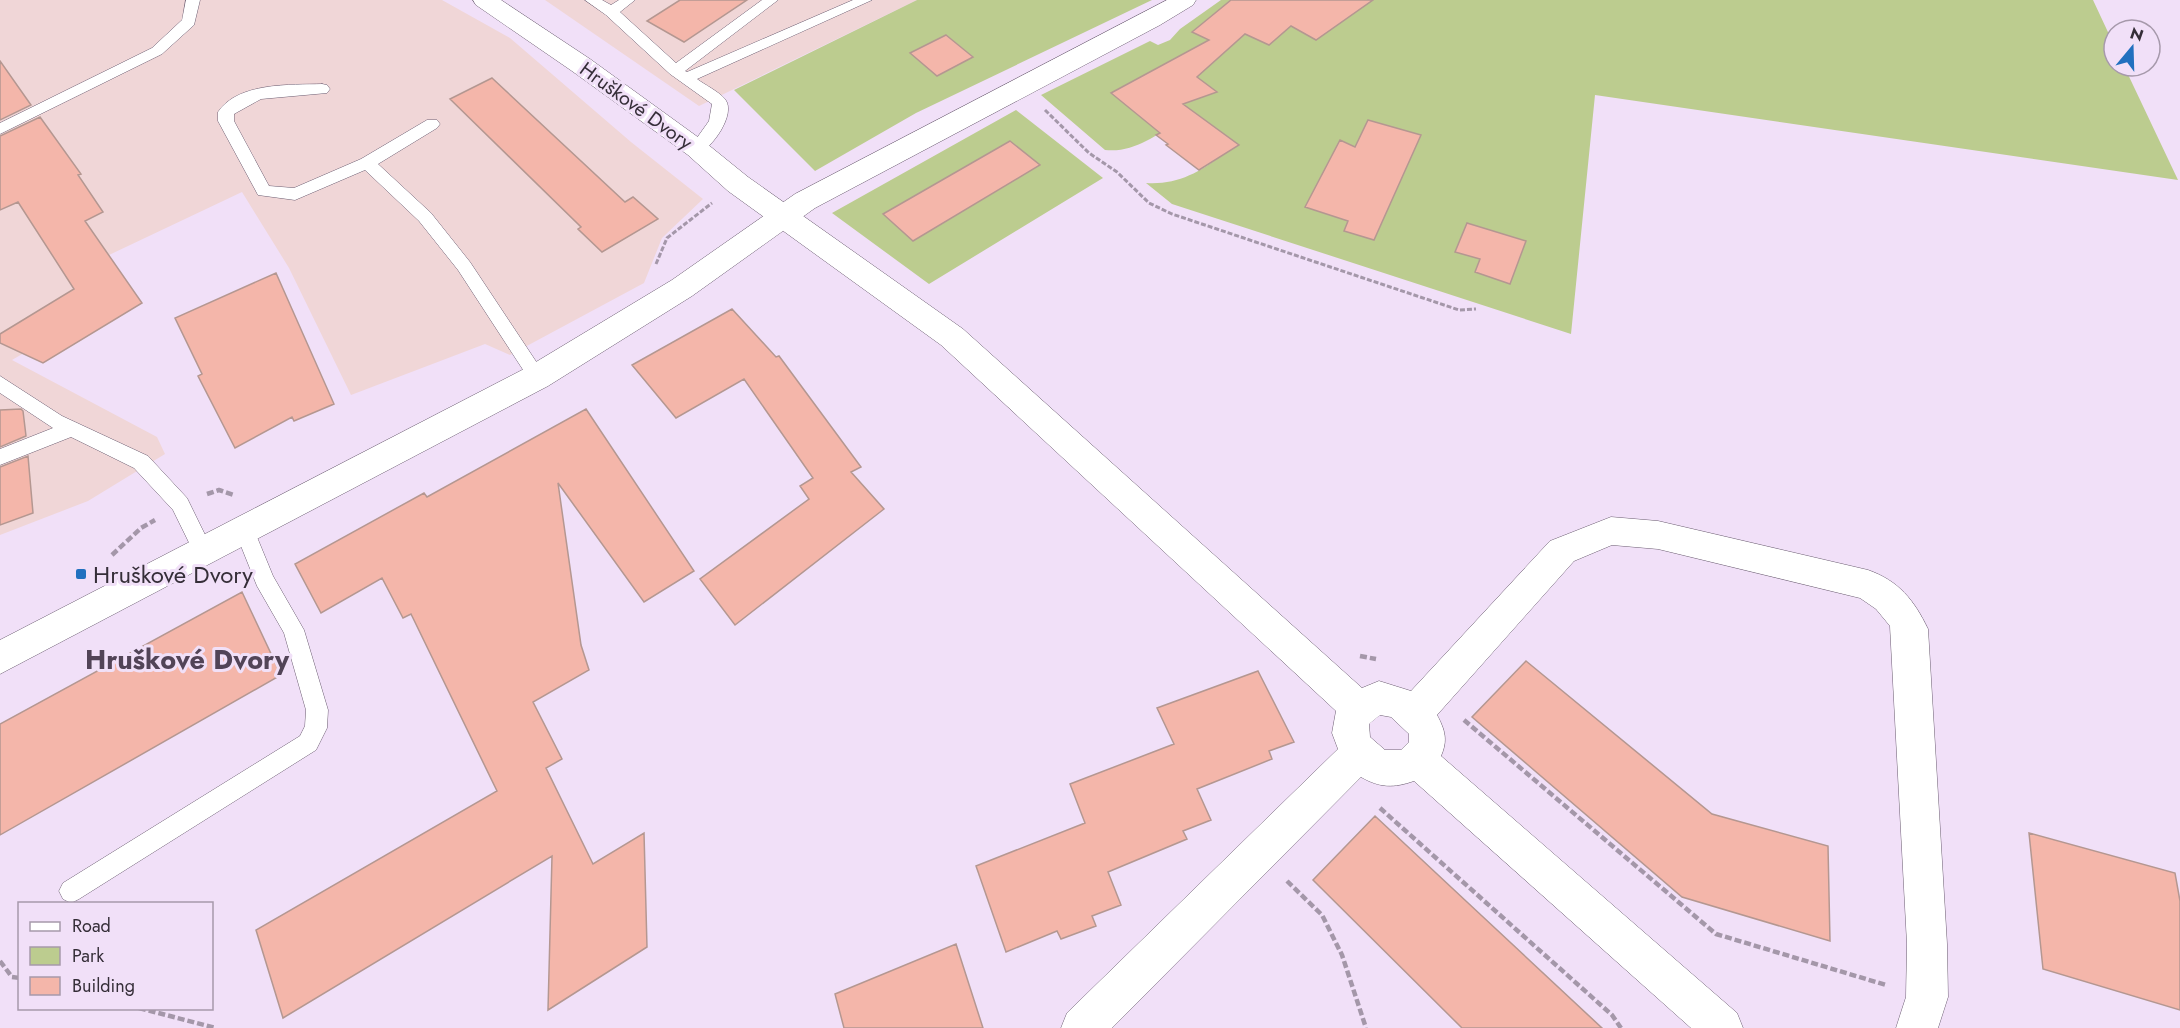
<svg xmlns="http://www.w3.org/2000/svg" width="2180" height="1028" font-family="Jost,sans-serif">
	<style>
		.industrial { fill: #f0d6d7 }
		.green { fill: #bccc8f }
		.building { fill: #f4b6aa; stroke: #b49791; stroke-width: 1.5 }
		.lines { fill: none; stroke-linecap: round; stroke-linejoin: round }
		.service-casing { stroke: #6c5e72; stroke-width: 1 }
		.minor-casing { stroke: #6c5e72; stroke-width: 1 }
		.tertiary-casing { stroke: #6c5e72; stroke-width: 1 }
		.path-far1 { stroke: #a497a9; stroke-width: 3; stroke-dasharray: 5 2; stroke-linecap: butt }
		.path { stroke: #a497a9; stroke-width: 4.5; stroke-dasharray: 7 3; stroke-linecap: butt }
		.service { fill: #fff; fill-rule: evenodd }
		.minor { fill: #fff; fill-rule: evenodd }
		.tertiary { fill: #fff; fill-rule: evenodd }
		.poi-dot { fill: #2170bf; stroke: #f1e0f8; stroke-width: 2 }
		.labels { text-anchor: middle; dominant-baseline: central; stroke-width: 6; stroke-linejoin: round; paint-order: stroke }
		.far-street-label { font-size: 20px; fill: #352e38; stroke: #f1e0f8 }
		.poi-label { font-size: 24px; fill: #352e38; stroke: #f1e0f8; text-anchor: start }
		.quarter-label { font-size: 27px; font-weight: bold; fill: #524457; stroke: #f1e0f8 }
	</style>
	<rect width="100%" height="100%" fill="#f1e0f8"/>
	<path class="industrial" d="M0,0H442L510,38L631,142L703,199L662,238L644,283L510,355L485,344L351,395L289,268L242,192L109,255L141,304L44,363L24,353L12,360L157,437L165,454L88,501L0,535Z
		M545,0H917L699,106Z"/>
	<path class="green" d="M917,0H1152L916,113L815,171L734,90Z
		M1221,0H2093L2114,45V66H2124L2178,180L1595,95L1571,334L1172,204L1146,183C1176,185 1199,173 1222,155L1178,122C1154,136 1134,153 1105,150L1041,95L1150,41L1158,45L1170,40L1180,29Z
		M1016,110L1103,178L929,284L832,213Z"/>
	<path class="building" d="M680,0H747L684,42L647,21Z
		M1231,0H1373L1316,40L1291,26L1269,45L1245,34L1197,77L1217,92L1183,104L1239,145L1199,170L1166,145L1168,144L1156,135L1160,133L1111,93L1209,40L1192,32Z
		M946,35L973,57L937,76L910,53Z
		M0,61L31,105L0,120Z
		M492,78L625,202L633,197L658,219L602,252L578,229L581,227L450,99Z
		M40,117L81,174L78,175L103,212L85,221L142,303L43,363L0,343V334L74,289L18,202L0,210V136Z
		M1368,120L1421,135L1374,240L1344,231L1348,221L1305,207L1340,140L1355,147Z
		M1010,141L1040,165L913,241L883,214Z
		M1467,223L1526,241L1510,284L1475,272L1480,259L1455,252Z
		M276,273L334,404L294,421L292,417L235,448L198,376L202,374L175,318Z
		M732,309L776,357L779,356L861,467L851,472L884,509L735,625L700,579L809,499L800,486L813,478L744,379L676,418L632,365Z
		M21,409L23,411L26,436L0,447V410Z
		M586,409L694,571L644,602L558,483L581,645L589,670L533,702L562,759L546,768L593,864L644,833L647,947L548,1010L552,856L283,1018L256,930L497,791L411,614L403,618L382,578L321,613L295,564L424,493L427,497Z
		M28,456L33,513L0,525V467Z
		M242,592L281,675L0,835V724Z
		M1526,661L1712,814L1828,846L1830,941L1682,897L1472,717Z
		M1258,671L1294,742L1269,751L1272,759L1197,789L1211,820L1183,831L1187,839L1108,872L1121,905L1092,916L1096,926L1061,939L1057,931L1006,952L976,866L1085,823L1070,784L1174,744L1157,708Z
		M1375,816L1467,902L1602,1028H1462L1313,880Z
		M2029,833L2175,873L2180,901V1010L2043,969Z
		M956,944L983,1028H844L835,994Z"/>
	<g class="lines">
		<defs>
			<path id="service" d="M186,0H200L194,25L162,54L0,134V123L152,48L182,20Z
				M585,0H602L611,5L619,0H635L620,12L676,63L762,0H778L685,71L687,72L853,0H872L697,79C705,85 718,91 725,99C737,114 711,150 697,154L689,149L709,121L712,104L670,74L606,15Z
				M322,84L327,85L330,89L327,93L261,99L234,114V121L269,186L294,188L361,159L427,120H437L440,124L437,128L378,164L431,213L470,262L543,372L546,377L543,382H531L458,270L419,221L365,170L295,200L258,195L218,121V112C238,82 291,85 322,84Z
				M0,376L62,416L148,456L187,498L214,553L211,559L204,562L197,559L173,510L134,468L71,437L0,465V449L53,428L0,393Z
				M245,523L252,525L273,576L304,630L328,710L327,728L316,750L79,899L71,903L63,899L59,891L63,883L300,736L305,726L306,710L284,633L257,586L235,531L238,525Z"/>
			<path id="minor" d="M473,0H501L590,59L706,143L748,177L963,329L1362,688L1379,681L1411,691L1550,541L1611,517L1658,521L1868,570C1899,581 1914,600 1928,629L1947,944L1948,997L1938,1028H1896L1906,997L1907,944L1890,626L1876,609L1860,598L1658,549L1612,545L1574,561L1437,715C1445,730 1448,740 1441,756L1737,1013L1743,1028H1691L1414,781C1394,788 1380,788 1361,777L1112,1028H1061L1067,1013L1338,749L1332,733L1336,711L941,345L728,191L688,155L572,71L476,5ZM1380,715L1391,717L1409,734V742L1401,750H1385L1370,737L1369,724Z"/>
			<path id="tertiary" d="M1167,0H1196L1193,5L1160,25L815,208L692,296L548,386L0,674V640L526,368L672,280L795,194Z"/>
		</defs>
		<use href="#service" class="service-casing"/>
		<use href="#minor" class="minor-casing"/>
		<use href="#tertiary" class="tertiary-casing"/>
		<path class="path-far1" d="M1045,110L1089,153L1117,172L1149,203L1172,214L1459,310L1476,309
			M656,264L667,238L712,203"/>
		<path class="path" d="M207,494L219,490L234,495
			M112,555L141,528L155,520
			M1360,656L1376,659
			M1464,720L1716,934L1886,985
			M1380,808L1612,1015L1621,1028
			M1287,881L1322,915L1342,955L1366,1028
			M0,961L12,977L20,978
			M139,1008L216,1028"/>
		<use href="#service" class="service"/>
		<use href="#minor" class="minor"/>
		<use href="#tertiary" class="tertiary"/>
	</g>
	<rect class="poi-dot" x="75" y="568" width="12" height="12" rx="3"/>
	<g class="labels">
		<g class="far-street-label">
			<text transform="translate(636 106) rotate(36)">Hruškové Dvory</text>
		</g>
		<g class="poi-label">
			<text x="93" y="574">Hruškové Dvory</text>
		</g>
		<g class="quarter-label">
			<text x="187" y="659">Hruškové Dvory</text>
		</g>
	</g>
	<rect x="18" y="902" width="195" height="108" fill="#f1e0f8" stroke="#a699ab" stroke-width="1.5"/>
	<rect x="30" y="922" width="30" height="9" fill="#ffffff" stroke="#a699ab" stroke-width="1.5"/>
	<text x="72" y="932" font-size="18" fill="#352e38">Road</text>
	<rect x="30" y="947" width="30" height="18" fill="#bccc8f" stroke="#a699ab" stroke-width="1.5"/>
	<text x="72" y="962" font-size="18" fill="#352e38">Park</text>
	<rect x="30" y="977" width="30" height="18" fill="#f4b6aa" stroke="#a699ab" stroke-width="1.5"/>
	<text x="72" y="992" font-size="18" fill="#352e38">Building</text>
	<g transform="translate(2132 48) rotate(19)"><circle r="28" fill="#f1e0f8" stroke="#a699ab" stroke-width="1.5"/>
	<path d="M0-4.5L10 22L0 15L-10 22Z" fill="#2170bf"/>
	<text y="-9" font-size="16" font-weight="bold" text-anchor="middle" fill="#352e38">N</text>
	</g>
</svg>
